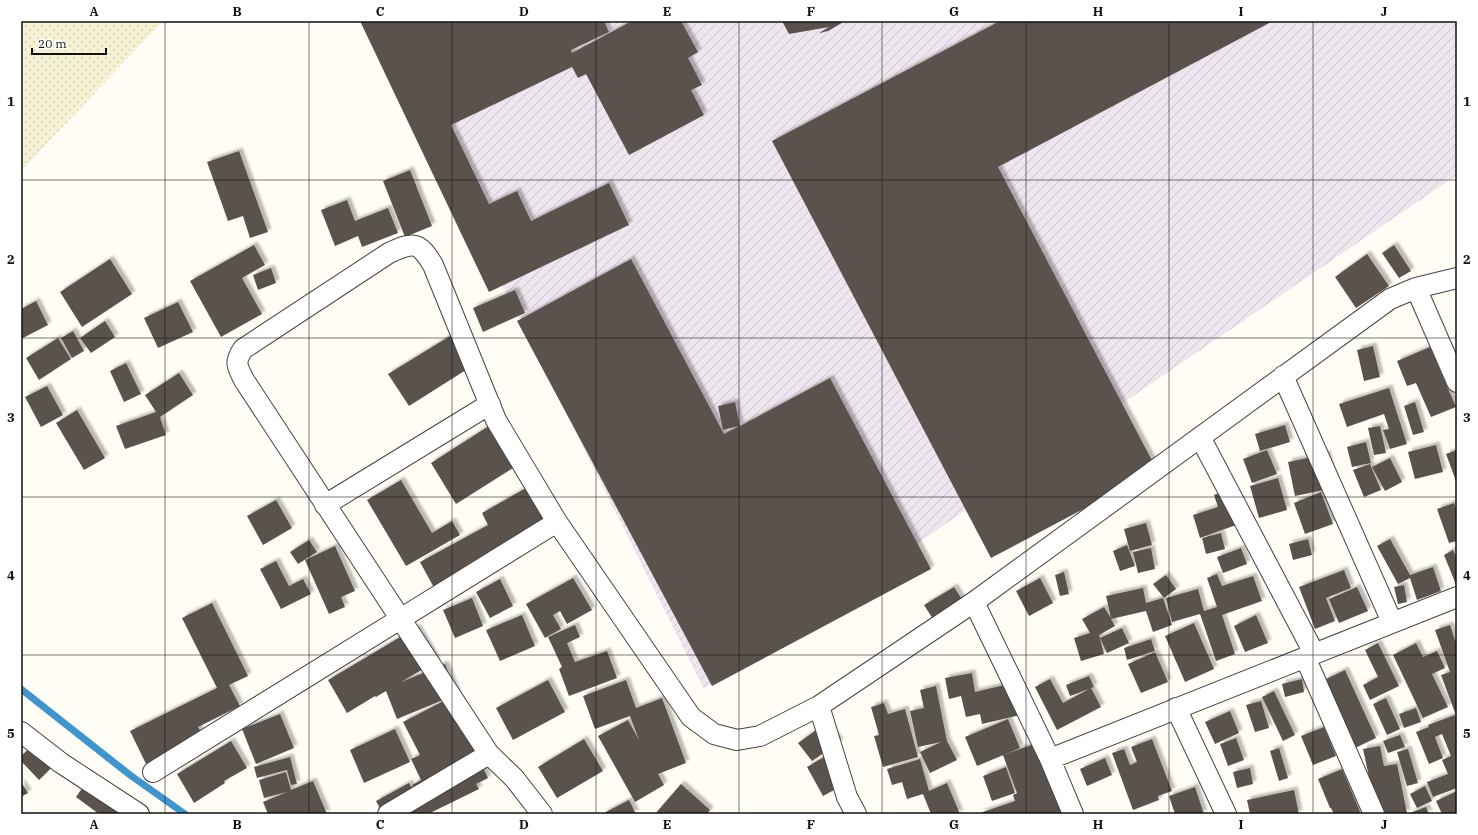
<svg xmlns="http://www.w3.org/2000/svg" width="1478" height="835" font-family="'IBM Plex Serif',serif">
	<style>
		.industrial { fill: url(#industrial-furrows) }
		.farmland { fill: url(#farmland-dots) }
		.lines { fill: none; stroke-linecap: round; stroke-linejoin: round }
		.stream { stroke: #3f96cf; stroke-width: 7 }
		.building { fill: #5a524d; filter: url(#shadow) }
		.street-casing { stroke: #444; stroke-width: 22 }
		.street { stroke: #fff; stroke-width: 20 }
		.grid { fill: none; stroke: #111; stroke-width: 1; stroke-opacity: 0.55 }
		.neatline { fill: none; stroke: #111; stroke-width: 1.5 }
		.grid-label { font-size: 13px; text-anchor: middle; font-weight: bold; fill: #111 }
	</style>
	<defs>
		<pattern id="industrial-furrows" width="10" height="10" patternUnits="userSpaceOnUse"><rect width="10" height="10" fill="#eee6ef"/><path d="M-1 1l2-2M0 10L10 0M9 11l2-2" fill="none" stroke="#cbc4cc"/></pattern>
		<pattern id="farmland-dots" width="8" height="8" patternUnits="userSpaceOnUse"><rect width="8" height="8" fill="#f6f3d4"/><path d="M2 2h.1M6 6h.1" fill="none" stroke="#d2cfb5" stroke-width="1.8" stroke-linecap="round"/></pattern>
		<filter id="shadow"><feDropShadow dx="3.5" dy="-3.5" stdDeviation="1" flood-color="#0004"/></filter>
	</defs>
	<rect width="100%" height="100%" fill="#fffdf5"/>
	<path class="industrial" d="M370,21H1457V175L704,689Z"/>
	<path class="farmland" d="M21,21H163L21,171Z"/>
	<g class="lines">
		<path class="stream" d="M21,689L130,775L185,814"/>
	</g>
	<path class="building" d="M360,21H604L609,32L571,50L572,53L632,21H681L698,52L688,58L702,85L691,90L704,115L629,155L586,74L578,78L572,67L451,125L489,204L517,191L531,221L609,183L629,225L489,292Z
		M782,21H845L828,31L819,33L829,27L789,34Z
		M1000,21H1273L998,167L1157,470L991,558L772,141Z
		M239,151L268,232L250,238L243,216L228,221L207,162Z
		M410,170L432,226L405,237L383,181Z
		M347,200L355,221L388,208L398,233L362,247L358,236L335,246L321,210Z
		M254,245L265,265L242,278L262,314L221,337L190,281Z
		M1394,245L1411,271L1399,278L1382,253Z
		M1367,254L1389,286L1356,308L1335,277Z
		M110,259L132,294L82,327L60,292Z
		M631,259L724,434L739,426L723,430L718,406L735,402L740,426L830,378L931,569L712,686L517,321Z
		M271,268L276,283L258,290L253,275Z
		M515,290L525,313L483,332L473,308Z
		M36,301L48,325L21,339V309Z
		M178,302L193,332L158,348L144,318Z
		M105,321L115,337L91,353L80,338Z
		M73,331L84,351L72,358L61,338Z
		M450,336L469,368L409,406L388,374Z
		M58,338L71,359L39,380L26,358Z
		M1373,346L1380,377L1364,381L1357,350Z
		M1430,347L1456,407L1431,417L1416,383L1407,386L1397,361Z
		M126,363L141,394L124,402L110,371Z
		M179,373L193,395L160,417L166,435L125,449L116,426L156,412L145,395Z
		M47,386L63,415L41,427L25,397Z
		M1389,388L1407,444L1390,449L1383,430L1389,429L1384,414L1347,427L1339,404Z
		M1415,402L1424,432L1413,435L1404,406Z
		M77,410L105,458L84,470L56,423Z
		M495,422L521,463L456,504L431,463Z
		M1285,425L1290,442L1260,451L1255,434Z
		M1380,426L1386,453L1374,455L1368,428Z
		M1366,442L1371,463L1352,467L1347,447Z
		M1436,445L1443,472L1415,479L1408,452Z
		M1267,450L1277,474L1252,483L1243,459Z
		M1457,450V480L1456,481L1446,454Z
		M1327,454L1334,488L1295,496L1288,462Z
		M1390,458L1402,482L1385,491L1372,467Z
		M1370,464L1381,490L1364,497L1353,470Z
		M1278,478L1287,510L1259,518L1250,486Z
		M401,480L432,533L452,521L460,535L406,566L367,500Z
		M526,488L545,522L477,560L483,570L438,595L420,562L488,525L482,513Z
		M1225,491L1236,525L1200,538L1193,515L1218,507L1214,495Z
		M1321,492L1333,524L1305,534L1294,503Z
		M276,500L292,528L263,545L247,516Z
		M1454,503L1457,512V541L1449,543L1437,509Z
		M1146,523L1152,545L1130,551L1124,529Z
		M1221,533L1225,549L1206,554L1202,538Z
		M1308,539L1312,555L1293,560L1289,544Z
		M1390,539L1410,575L1433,567L1441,591L1417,600L1410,578L1398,584L1377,546Z
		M309,540L317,552L298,564L290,552Z
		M1127,545L1135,566L1120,571L1113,551Z
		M335,546L355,591L341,597L345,607L329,614L305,560Z
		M1151,548L1155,569L1138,573L1133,552Z
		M1241,548L1247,564L1223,573L1217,557Z
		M1453,550L1457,559V587L1444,555Z
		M276,561L289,586L303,579L311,594L281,609L260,569Z
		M1344,570L1351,588L1326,598L1335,621L1315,629L1299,587Z
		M1064,572L1069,594L1060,596L1055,575Z
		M1217,574L1222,586L1253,576L1262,601L1222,615L1235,654L1216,661L1200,614L1172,622L1166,598L1198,589L1204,611L1217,607L1207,578Z
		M1166,575L1176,589L1164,598L1153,584Z
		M573,578L592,610L567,624L560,611L553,615L561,629L545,638L526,604Z
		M1040,578L1053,603L1029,616L1016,591Z
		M500,579L513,606L490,618L476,592Z
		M1404,585L1407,602L1398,604L1394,587Z
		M954,587L963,601L933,619L924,605Z
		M1357,587L1368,611L1339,623L1329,599Z
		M1143,588L1146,603L1163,598L1172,625L1153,632L1146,611L1111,619L1115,626L1099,635L1104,654L1081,661L1074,638L1090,633L1082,619L1104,607L1111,618L1106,596Z
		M472,598L483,626L455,638L443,610Z
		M212,603L248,676L229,685L240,706L198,727L204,738L147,766L130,731L217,688L182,618Z
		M522,615L535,646L500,661L486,630Z
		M1256,615L1268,643L1245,652L1234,626Z
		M1194,623L1214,669L1185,682L1165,636Z
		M575,625L580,637L567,643L575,662L607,651L617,678L569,696L559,669L562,667L548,637Z
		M1450,625L1457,646V718L1441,675L1450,672L1435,630Z
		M417,627L437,661L401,682L445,664L457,694L473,748L488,778L476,784L479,789L428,814H383L376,801L409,783L419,800L428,795L432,800L428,793L420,798L412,785L421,780L411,759L420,755L403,722L455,695L397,719L386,691L376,697L375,696L347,713L328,680Z
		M1122,628L1129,643L1107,653L1100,638Z
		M1151,639L1155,651L1127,660L1124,648Z
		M1378,643L1399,686L1370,700L1363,685L1378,677L1365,650Z
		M1416,643L1423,657L1437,651L1445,668L1432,674L1448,707L1423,718L1393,655Z
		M1155,652L1168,682L1141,693L1128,664Z
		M1345,670L1376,738L1355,748L1324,680Z
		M972,673L975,692L1013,683L1020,715L982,724L980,714L966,717L961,696L949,699L945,678Z
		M1089,676L1094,687L1091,688L1101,707L1057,730L1035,687L1050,679L1063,703L1089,689L1070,696L1066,685Z
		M1302,679L1304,692L1285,697L1282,684Z
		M548,680L565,712L513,740L496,708Z
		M626,680L636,708L662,698L686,763L658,774L664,785L635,802L598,736L628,720L639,740L630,716L595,729L583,696Z
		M936,686L947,741L957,760L930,773L920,752L941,742L918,747L910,711L924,708L920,690Z
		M1274,691L1295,735L1283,741L1262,697Z
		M1386,698L1400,729L1387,735L1373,704Z
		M1261,701L1269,728L1255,732L1246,705Z
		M884,703L888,714L905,709L918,757L883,767L874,736L879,735L871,707Z
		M1416,708L1421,722L1404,728L1399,714Z
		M1230,711L1239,733L1215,744L1205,722Z
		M280,714L294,748L256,764L242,729Z
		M1455,715L1457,721V788L1433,797L1427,782L1448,774L1442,760L1451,756L1442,734L1435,737L1443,758L1429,764L1416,732L1429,727L1428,725Z
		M1008,719L1020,748L977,766L965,737Z
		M826,723L840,742L812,761L798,743Z
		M1324,727L1336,756L1313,765L1301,736Z
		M395,729L410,762L364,783L350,750Z
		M1400,735L1405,747L1388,753L1383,741Z
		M1236,738L1244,760L1228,766L1220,744Z
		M584,739L603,771L557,798L538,767Z
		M1152,739L1172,791L1158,796L1159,800L1133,810L1112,753L1124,749L1130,765L1137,762L1131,747Z
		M231,741L247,768L224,781L225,783L194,803L177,774Z
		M1037,743L1062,812L1058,814H980V813L1015,801L1013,795L1017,793L1003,755Z
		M1380,746L1384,766L1397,764L1407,813L1377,814L1363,749Z
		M31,747L51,768L39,780L21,761V756Z
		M1279,748L1288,778L1279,781L1270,751Z
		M1408,749L1418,783L1407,786L1397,752Z
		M829,754L845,784L823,796L807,767Z
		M290,757L297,784L291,785L287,770L257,778L254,767Z
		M1105,758L1112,775L1087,786L1080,769Z
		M920,759L929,791L947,783L960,814H931L923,794L907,799L902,782L892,785L887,769Z
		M1006,767L1015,793L992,801L983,776Z
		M1250,768L1253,784L1237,788L1233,772Z
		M1342,769L1361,814H1334L1331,808H1330L1318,779Z
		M286,772L291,790L313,781L327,814H268L263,802L287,792L264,798L259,780Z
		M21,782L28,793L21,797Z
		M681,784L710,810L707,814H655Z
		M1425,786L1432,801L1417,808L1410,794Z
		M83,787L119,814H99L76,797Z
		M1195,787L1204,814H1175L1169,796Z
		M1294,790L1299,814H1250L1247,800Z
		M1457,791V814H1442L1436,801Z
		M629,800L636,814H602Z
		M1426,807L1429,814H1407Z"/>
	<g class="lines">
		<defs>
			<path id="street" d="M1416,288L1457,278
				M1283,376L1392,622
				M1200,437L1314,653
				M325,505L490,404
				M974,602L1050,759L1073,814
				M1305,657L1374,814
				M819,706L847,797L856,814
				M1176,708L1226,814
				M21,732L61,763L139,814
				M1050,759L1457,597
				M153,772L557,522
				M388,814L489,754
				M542,814L514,778L489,754L244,380C237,366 234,363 243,349L389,253C414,241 419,242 433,265L496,420L557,522L691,717L714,734L737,740L760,736L819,706L974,602L1390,299L1416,288L1457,382"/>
		</defs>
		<use href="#street" class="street-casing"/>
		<use href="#street" class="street"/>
	</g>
	<path class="grid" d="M165,21V814M309,21V814M452,21V814M596,21V814M739,21V814M882,21V814M1026,21V814M1169,21V814M1313,21V814M21,180H1457M21,338H1457M21,497H1457M21,655H1457"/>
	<rect width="1478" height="835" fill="none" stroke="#ffffff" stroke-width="44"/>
	<path d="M32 48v6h74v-6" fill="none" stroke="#111111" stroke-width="2"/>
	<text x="38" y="48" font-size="12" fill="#111111" stroke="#ffffff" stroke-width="3" paint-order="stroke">20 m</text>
	<rect x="22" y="22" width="1434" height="791" class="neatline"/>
	<g class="grid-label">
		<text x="94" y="16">A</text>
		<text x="237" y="16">B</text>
		<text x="380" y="16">C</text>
		<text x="524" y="16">D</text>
		<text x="667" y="16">E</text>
		<text x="811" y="16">F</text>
		<text x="954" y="16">G</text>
		<text x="1098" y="16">H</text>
		<text x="1241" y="16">I</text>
		<text x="1384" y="16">J</text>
		<text x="11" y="106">1</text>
		<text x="1467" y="106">1</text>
		<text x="11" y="264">2</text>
		<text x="1467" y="264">2</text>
		<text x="11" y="422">3</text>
		<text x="1467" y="422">3</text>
		<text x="11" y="580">4</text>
		<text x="1467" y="580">4</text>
		<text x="11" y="738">5</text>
		<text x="1467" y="738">5</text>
		<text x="94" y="829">A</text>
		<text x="237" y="829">B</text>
		<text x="380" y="829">C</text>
		<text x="524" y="829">D</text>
		<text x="667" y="829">E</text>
		<text x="811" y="829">F</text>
		<text x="954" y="829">G</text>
		<text x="1098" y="829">H</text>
		<text x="1241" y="829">I</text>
		<text x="1384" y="829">J</text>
	</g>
</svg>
